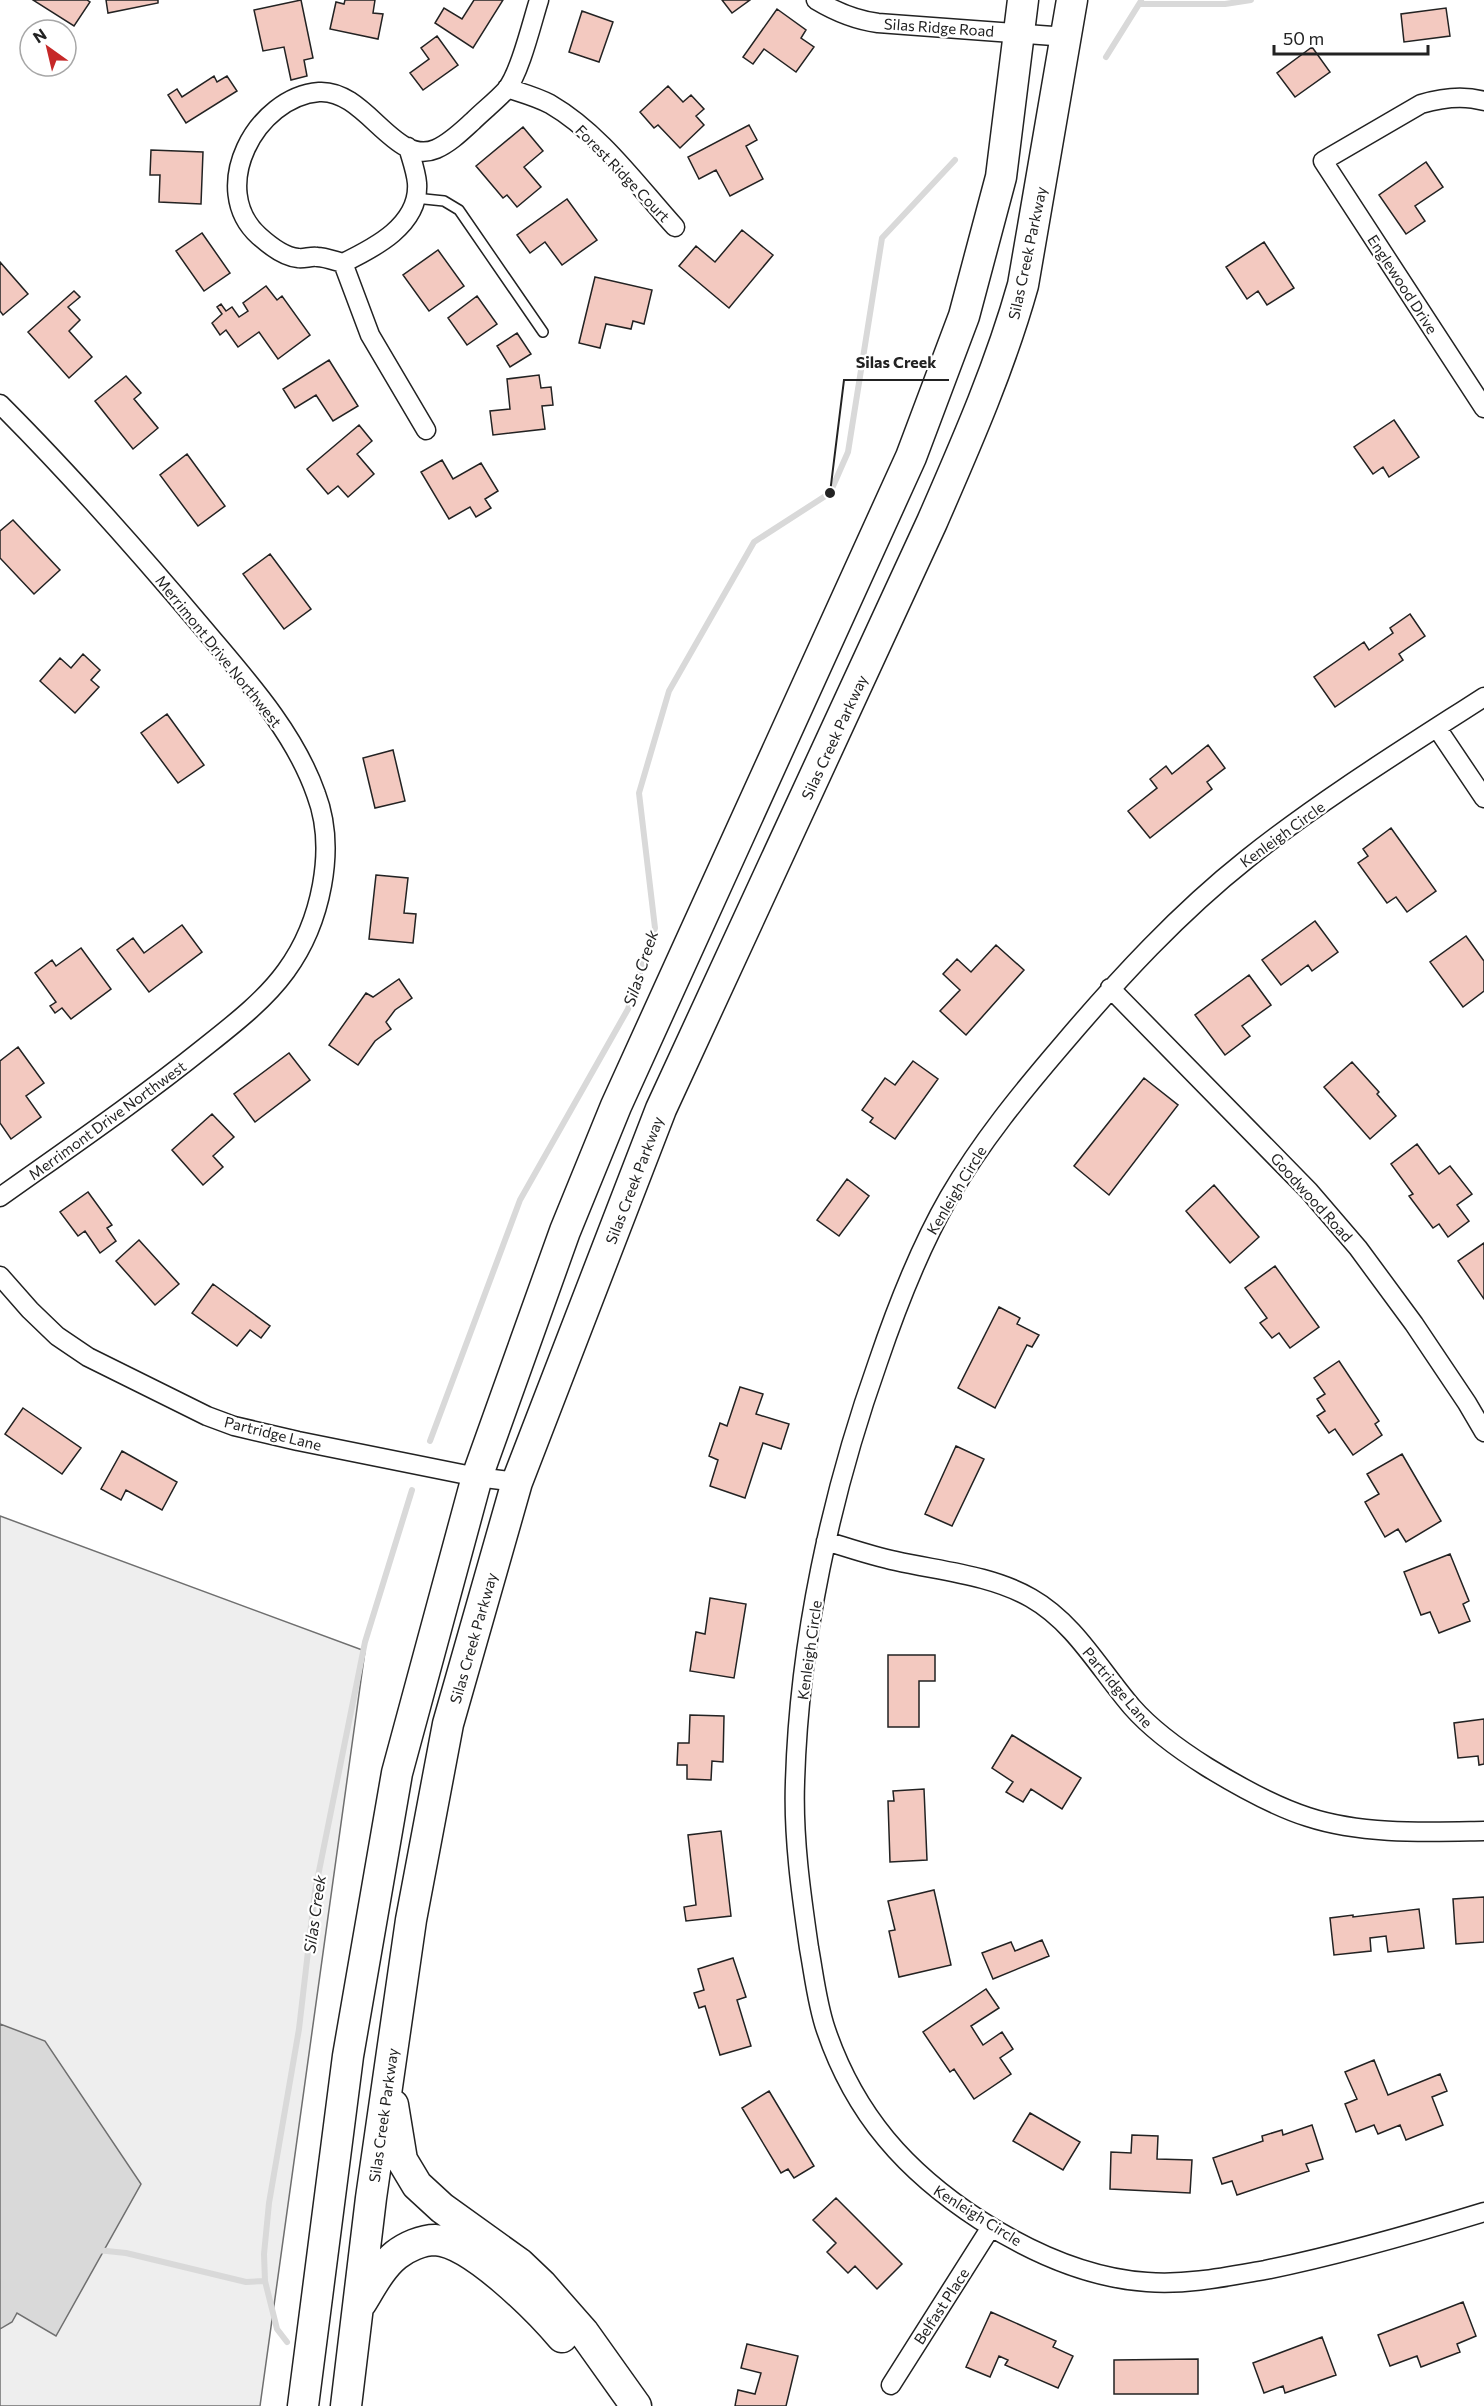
<svg xmlns="http://www.w3.org/2000/svg" width="1484" height="2406" font-family="Commissioner,sans-serif">
	<style>
		.green { fill: #eee; stroke: #6f6f6f; stroke-width: 1.5 }
		.water { fill: #d9d9d9; stroke: #6f6f6f; stroke-width: 1.5 }
		.lines { fill: none; stroke-linecap: round; stroke-linejoin: round }
		.stream { stroke: #d9d9d9; stroke-width: 6 }
		.building { fill: #f3c9c0; stroke: #222; stroke-width: 1.5 }
		.lane-casing { stroke: #222; stroke-width: 12 }
		.street-casing { stroke: #222; stroke-width: 21 }
		.primary-casing { stroke: #222; stroke-width: 33 }
		.lane { stroke: #fff; stroke-width: 9 }
		.street { stroke: #fff; stroke-width: 18 }
		.primary { stroke: #fff; stroke-width: 30 }
		.labels { text-anchor: middle; dominant-baseline: central; stroke-width: 4.5; stroke-linejoin: round; paint-order: stroke }
		.street-label { font-size: 15px; fill: #222; stroke: #fff }
		.water-label { font-size: 16px; font-style: italic; fill: #222; stroke: #fff }
		.leader { fill: none; stroke: #222; stroke-width: 2 }
		.callout-dot { fill: #222; stroke: #fff; stroke-width: 2 }
		.callout-label { font-size: 16px; text-anchor: middle; font-weight: bold; fill: #222; stroke: #fff; stroke-width: 4.5; stroke-linejoin: round; paint-order: stroke }
	</style>
	<rect width="100%" height="100%" fill="#fff"/>
	<path class="green" d="M0,1516L365,1651L260,2406H0Z"/>
	<path class="water" d="M0,2024L45,2041L141,2184L56,2336L17,2313L12,2322L0,2329Z"/>
	<g class="lines">
		<path class="stream" d="M1140,4H1225L1251,0
			M1106,57L1141,1
			M430,1441L520,1200L628,1009L655,928L639,793L669,691L754,542L830,493L848,452L882,238L955,160
			M97,2250L126,2253L246,2282L265,2281
			M287,2342L277,2329L265,2281L264,2254L269,2203L299,2029L315,1891L365,1642L412,1490"/>
	</g>
	<path class="building" d="M33,0H87L90,2L74,26Z
		M106,0H158V3L108,13Z
		M301,0L313,58L304,60L307,76L291,80L284,47L263,51L254,10Z
		M345,0H375L373,13L383,14L378,39L330,29L336,2L344,4Z
		M474,0H503L473,48L435,23L444,8L462,19Z
		M722,0H750L732,13Z
		M1446,8L1450,36L1404,42L1401,14Z
		M777,9L806,30L801,38L814,47L796,72L764,49L753,64L743,57Z
		M582,11L613,22L599,62L569,52Z
		M437,36L458,65L423,90L410,73L429,59L421,48Z
		M1312,47L1330,72L1295,97L1277,73Z
		M214,76L217,82L227,76L237,91L186,123L168,95L177,89L182,97Z
		M668,86L683,102L691,95L704,109L696,116L704,125L680,148L658,125L654,128L640,112Z
		M749,125L757,140L746,146L763,179L730,196L716,170L699,179L688,157Z
		M523,127L543,151L524,167L541,187L517,207L507,195L503,198L476,166Z
		M151,150L203,152L201,204L159,202L160,175H150Z
		M1426,162L1443,187L1415,206L1425,221L1406,234L1379,195Z
		M567,199L597,240L562,265L545,242L530,253L517,235Z
		M742,230L773,255L729,308L679,266L696,246L715,262Z
		M202,233L230,273L204,291L176,251Z
		M1264,242L1294,288L1267,305L1258,291L1247,299L1226,267Z
		M438,250L464,286L429,311L403,275Z
		M0,262L28,294L3,315L0,311Z
		M595,277L652,290L644,324L633,321L631,329L606,324L600,348L579,343Z
		M266,286L277,300L282,296L310,335L278,359L259,332L238,347L226,330L220,335L212,323L222,314L217,307L221,304L226,311L232,307L239,317L248,311L243,303Z
		M74,291L80,297L68,307L80,320L69,331L92,357L69,378L28,332Z
		M477,296L497,324L467,345L448,318Z
		M517,333L531,354L510,367L497,346Z
		M329,360L358,406L333,421L316,395L295,408L283,389Z
		M539,375L541,388L551,387L553,405L542,406L545,429L493,435L490,411L510,409L507,379Z
		M126,376L141,393L134,399L158,428L133,449L95,401Z
		M1394,420L1419,457L1389,477L1383,467L1373,474L1354,447Z
		M359,425L372,441L357,454L374,474L348,497L338,486L328,494L307,469Z
		M187,454L225,506L198,526L160,475Z
		M442,460L453,479L481,463L498,491L485,499L491,508L476,517L470,507L449,519L421,472Z
		M13,520L60,570L34,594L0,558V531Z
		M270,554L311,609L284,629L243,574Z
		M1410,614L1425,636L1399,654L1403,660L1335,707L1314,677L1364,642L1369,650L1393,633L1390,628Z
		M83,654L100,670L91,680L99,687L75,713L40,681L60,658L71,668Z
		M167,714L204,765L178,783L141,733Z
		M1208,745L1225,768L1207,782L1212,789L1150,838L1128,811L1157,788L1150,779L1166,766L1172,774Z
		M393,750L405,801L375,808L363,758Z
		M1391,828L1436,891L1407,912L1396,897L1387,903L1358,863L1368,856L1363,849Z
		M376,875L408,878L404,913L416,914L413,943L369,939Z
		M1315,921L1338,952L1312,971L1308,965L1281,985L1262,960Z
		M182,925L202,952L149,992L117,950L133,938L144,953Z
		M1466,936L1484,961V991L1463,1007L1430,962Z
		M996,945L1024,970L966,1035L940,1011L960,990L943,974L957,959L971,972Z
		M81,948L111,989L71,1019L62,1008L55,1013L50,1006L56,1002L35,973L52,960L56,966Z
		M1249,975L1271,1005L1242,1026L1250,1036L1225,1055L1195,1015Z
		M399,979L412,998L395,1010L386,1022L391,1029L375,1041L358,1065L329,1045L366,993L373,997Z
		M18,1047L44,1083L26,1096L41,1117L11,1139L0,1123V1061Z
		M289,1053L310,1080L255,1122L234,1094Z
		M913,1061L938,1079L895,1139L870,1122L873,1118L862,1110L885,1078L895,1085Z
		M1352,1062L1379,1092L1377,1094L1396,1116L1370,1139L1324,1087Z
		M1144,1078L1178,1105L1109,1195L1074,1166Z
		M212,1114L234,1137L213,1156L223,1167L203,1185L172,1150Z
		M1417,1144L1439,1174L1450,1166L1472,1194L1457,1205L1469,1221L1448,1237L1439,1224L1433,1228L1409,1196L1413,1194L1391,1164Z
		M847,1179L869,1196L839,1236L817,1220Z
		M1214,1185L1259,1237L1230,1263L1186,1211Z
		M88,1192L112,1225L107,1228L116,1241L100,1253L85,1231L78,1236L60,1212Z
		M139,1240L179,1284L155,1305L116,1261Z
		M1484,1243V1299L1458,1261Z
		M1275,1266L1319,1327L1290,1348L1279,1333L1272,1338L1260,1323L1267,1318L1245,1288Z
		M213,1284L270,1326L261,1338L250,1330L237,1346L192,1313Z
		M999,1307L1020,1318L1017,1324L1039,1335L1032,1347L1027,1345L995,1408L958,1388Z
		M1339,1361L1379,1421L1375,1424L1382,1435L1353,1455L1335,1429L1329,1433L1317,1416L1325,1411L1317,1399L1325,1394L1314,1378Z
		M740,1387L763,1394L756,1414L789,1424L781,1449L763,1443L745,1498L710,1486L718,1460L709,1456L720,1423L727,1426Z
		M23,1408L81,1448L62,1474L5,1434Z
		M956,1446L984,1459L952,1526L925,1514Z
		M122,1451L177,1482L162,1510L126,1490L121,1500L101,1489Z
		M1402,1454L1441,1521L1406,1542L1398,1529L1385,1537L1365,1502L1379,1494L1367,1474Z
		M1450,1554L1469,1601L1463,1604L1470,1621L1439,1633L1430,1612L1421,1615L1404,1572Z
		M710,1598L746,1604L734,1678L690,1671L696,1632L705,1634Z
		M888,1655H935V1681H919V1727H888Z
		M690,1715L724,1716L723,1762L712,1761L711,1780L687,1779V1765H677L678,1743H689Z
		M1484,1719V1764L1479,1765L1478,1756L1458,1758L1454,1723Z
		M1012,1735L1081,1778L1062,1809L1031,1789L1023,1802L1006,1792L1013,1782L992,1768Z
		M924,1789L927,1860L890,1862L888,1801H894L893,1791Z
		M721,1831L731,1916L686,1921L684,1907L696,1905L688,1835Z
		M934,1890L951,1965L899,1977L889,1931L895,1930L888,1901Z
		M1484,1897V1942L1456,1944L1453,1899Z
		M1419,1909L1424,1948L1388,1952L1386,1936L1370,1938L1371,1951L1334,1955L1330,1918L1353,1915V1917Z
		M1042,1940L1049,1956L993,1979L982,1953L1011,1942L1015,1951Z
		M733,1958L746,1997L737,2000L751,2046L720,2055L705,2006L699,2008L694,1993L704,1990L698,1969Z
		M986,1989L999,2008L971,2026L983,2045L1002,2032L1013,2049L1000,2058L1011,2074L974,2099L954,2069L950,2072L923,2032Z
		M1374,2060L1388,2095L1440,2074L1447,2091L1432,2097L1443,2125L1406,2140L1400,2125L1378,2134L1374,2125L1356,2132L1345,2104L1357,2099L1345,2072Z
		M769,2091L814,2166L794,2178L788,2169L781,2173L742,2108Z
		M1030,2113L1080,2142L1063,2170L1013,2141Z
		M1312,2125L1323,2159L1306,2164L1309,2171L1237,2195L1232,2181L1222,2184L1213,2158L1263,2141L1262,2136L1282,2130L1283,2135Z
		M1132,2135L1158,2136L1157,2159L1192,2160L1190,2193L1110,2189L1111,2152L1131,2153Z
		M836,2198L902,2264L877,2289L855,2266L848,2273L827,2252L836,2243L813,2220Z
		M1463,2302L1476,2336L1457,2344L1460,2352L1421,2367L1417,2356L1390,2366L1378,2335Z
		M991,2312L1056,2341L1053,2347L1073,2356L1058,2388L1005,2365L1008,2360L999,2356L990,2377L966,2367Z
		M1322,2337L1336,2375L1285,2393L1283,2386L1264,2393L1253,2363Z
		M747,2344L798,2356L786,2406H735L738,2390L755,2394L761,2373L741,2368Z
		M1198,2359V2394H1114V2360Z"/>
	<g class="lines">
		<defs>
			<path id="lane" d="M415,198L444,201L459,210L543,332"/>
			<path id="street" d="M816,0C836,12 855,20 878,23L1067,37
				M507,88C522,93 537,97 550,104C600,133 637,185 675,227
				M1484,101C1464,95 1441,98 1421,104L1323,161L1484,408
				M408,147C411,158 416,171 417,183C420,225 374,248 343,263C335,261 325,257 317,257C311,256 304,259 298,258C284,257 269,245 259,236C207,189 256,97 319,92C366,89 394,167 436,149C450,143 462,131 473,121C483,111 496,101 506,90C520,73 532,22 539,0
				M343,263L370,335L426,430
				M0,404C71,475 138,551 203,628C245,678 294,731 316,794C337,849 321,923 286,971C265,1000 234,1024 205,1047C139,1100 69,1148 0,1197
				M1484,697C1405,748 1321,800 1247,859C1179,913 1119,978 1063,1044C1021,1093 981,1142 949,1197C919,1249 897,1306 878,1362C831,1494 799,1641 795,1782C793,1837 801,1893 809,1948C814,1975 817,2004 826,2030C855,2115 906,2172 980,2220C1030,2252 1087,2278 1147,2282C1187,2285 1225,2277 1265,2270C1339,2255 1412,2234 1484,2212
				M1437,728L1484,798
				M1110,988L1309,1191L1358,1248L1414,1324L1467,1403L1484,1432
				M0,1276L30,1310L57,1336L88,1357L207,1416L234,1426L298,1441L477,1477L517,1482
				M826,1541C849,1548 872,1556 896,1561C940,1571 991,1575 1031,1598C1075,1623 1100,1670 1132,1707C1153,1731 1180,1750 1207,1767C1238,1786 1273,1806 1308,1817C1363,1835 1427,1832 1484,1831
				M891,2385L991,2227"/>
			<path id="primary" d="M393,2105L402,2160L417,2185L442,2208L520,2264L541,2284L584,2333L636,2406
				M361,2303C371,2287 381,2267 396,2255C406,2247 422,2240 435,2240C472,2242 538,2309 562,2337
				M303,2406L348,2056L397,1773L477,1477L565,1231L616,1106L911,457L964,316L1001,177L1023,0
				M346,2406L371,2198L411,1920L448,1724L517,1482L661,1109L932,522C966,444 1000,367 1023,285L1072,0"/>
		</defs>
		<use href="#lane" class="lane-casing"/>
		<use href="#street" class="street-casing"/>
		<use href="#primary" class="primary-casing"/>
		<use href="#lane" class="lane"/>
		<use href="#street" class="street"/>
		<use href="#primary" class="primary"/>
	</g>
	<g class="labels">
		<g class="street-label">
			<text transform="translate(939 27) rotate(4)">Silas Ridge Road</text>
			<text transform="translate(623 173) rotate(46)">Forest Ridge Court</text>
			<text transform="translate(1027 253) rotate(-78)">Silas Creek Parkway</text>
			<text transform="translate(1403 284) rotate(57)">Englewood Drive</text>
			<text transform="translate(219 651) rotate(51)">Merrimont Drive Northwest</text>
			<text transform="translate(834 737) rotate(-65)">Silas Creek Parkway</text>
			<text transform="translate(1282 834) rotate(-36)">Kenleigh Circle</text>
			<text transform="translate(107 1120) rotate(-36)">Merrimont Drive Northwest</text>
			<text transform="translate(634 1180) rotate(-69)">Silas Creek Parkway</text>
			<text transform="translate(956 1190) rotate(-59)">Kenleigh Circle</text>
			<text transform="translate(1312 1197) rotate(48)">Goodwood Road</text>
			<text transform="translate(273 1433) rotate(14)">Partridge Lane</text>
			<text transform="translate(473 1638) rotate(-74)">Silas Creek Parkway</text>
			<text transform="translate(809 1650) rotate(-82)">Kenleigh Circle</text>
			<text transform="translate(1118 1687) rotate(50)">Partridge Lane</text>
			<text transform="translate(383 2115) rotate(-82)">Silas Creek Parkway</text>
			<text transform="translate(978 2215) rotate(32)">Kenleigh Circle</text>
			<text transform="translate(941 2306) rotate(-57)">Belfast Place</text>
		</g>
		<g class="water-label">
			<text transform="translate(640 968) rotate(-72)">Silas Creek</text>
			<text transform="translate(314 1914) rotate(-82)">Silas Creek</text>
		</g>
	</g>
	<path class="leader" d="M830 493L844 380H949"/>
	<circle class="callout-dot" cx="830" cy="493" r="6"/>
	<g class="callout-label">
		<text x="896" y="368">Silas Creek</text>
	</g>
	<g transform="translate(48 48) rotate(326)"><circle r="28" fill="#ffffff" stroke="#a7a7a7" stroke-width="1.5"/>
	<path d="M0-4.5L10 22L0 15L-10 22Z" fill="#c62828"/>
	<text y="-9" font-size="16" font-weight="bold" text-anchor="middle" fill="#222222">N</text>
	</g>
	<path d="M1274 45v9h154v-9" fill="none" stroke="#222222" stroke-width="3"/>
	<text x="1283" y="45" font-size="18" fill="#222222" stroke="#ffffff" stroke-width="4.5" paint-order="stroke">50 m</text>
</svg>
